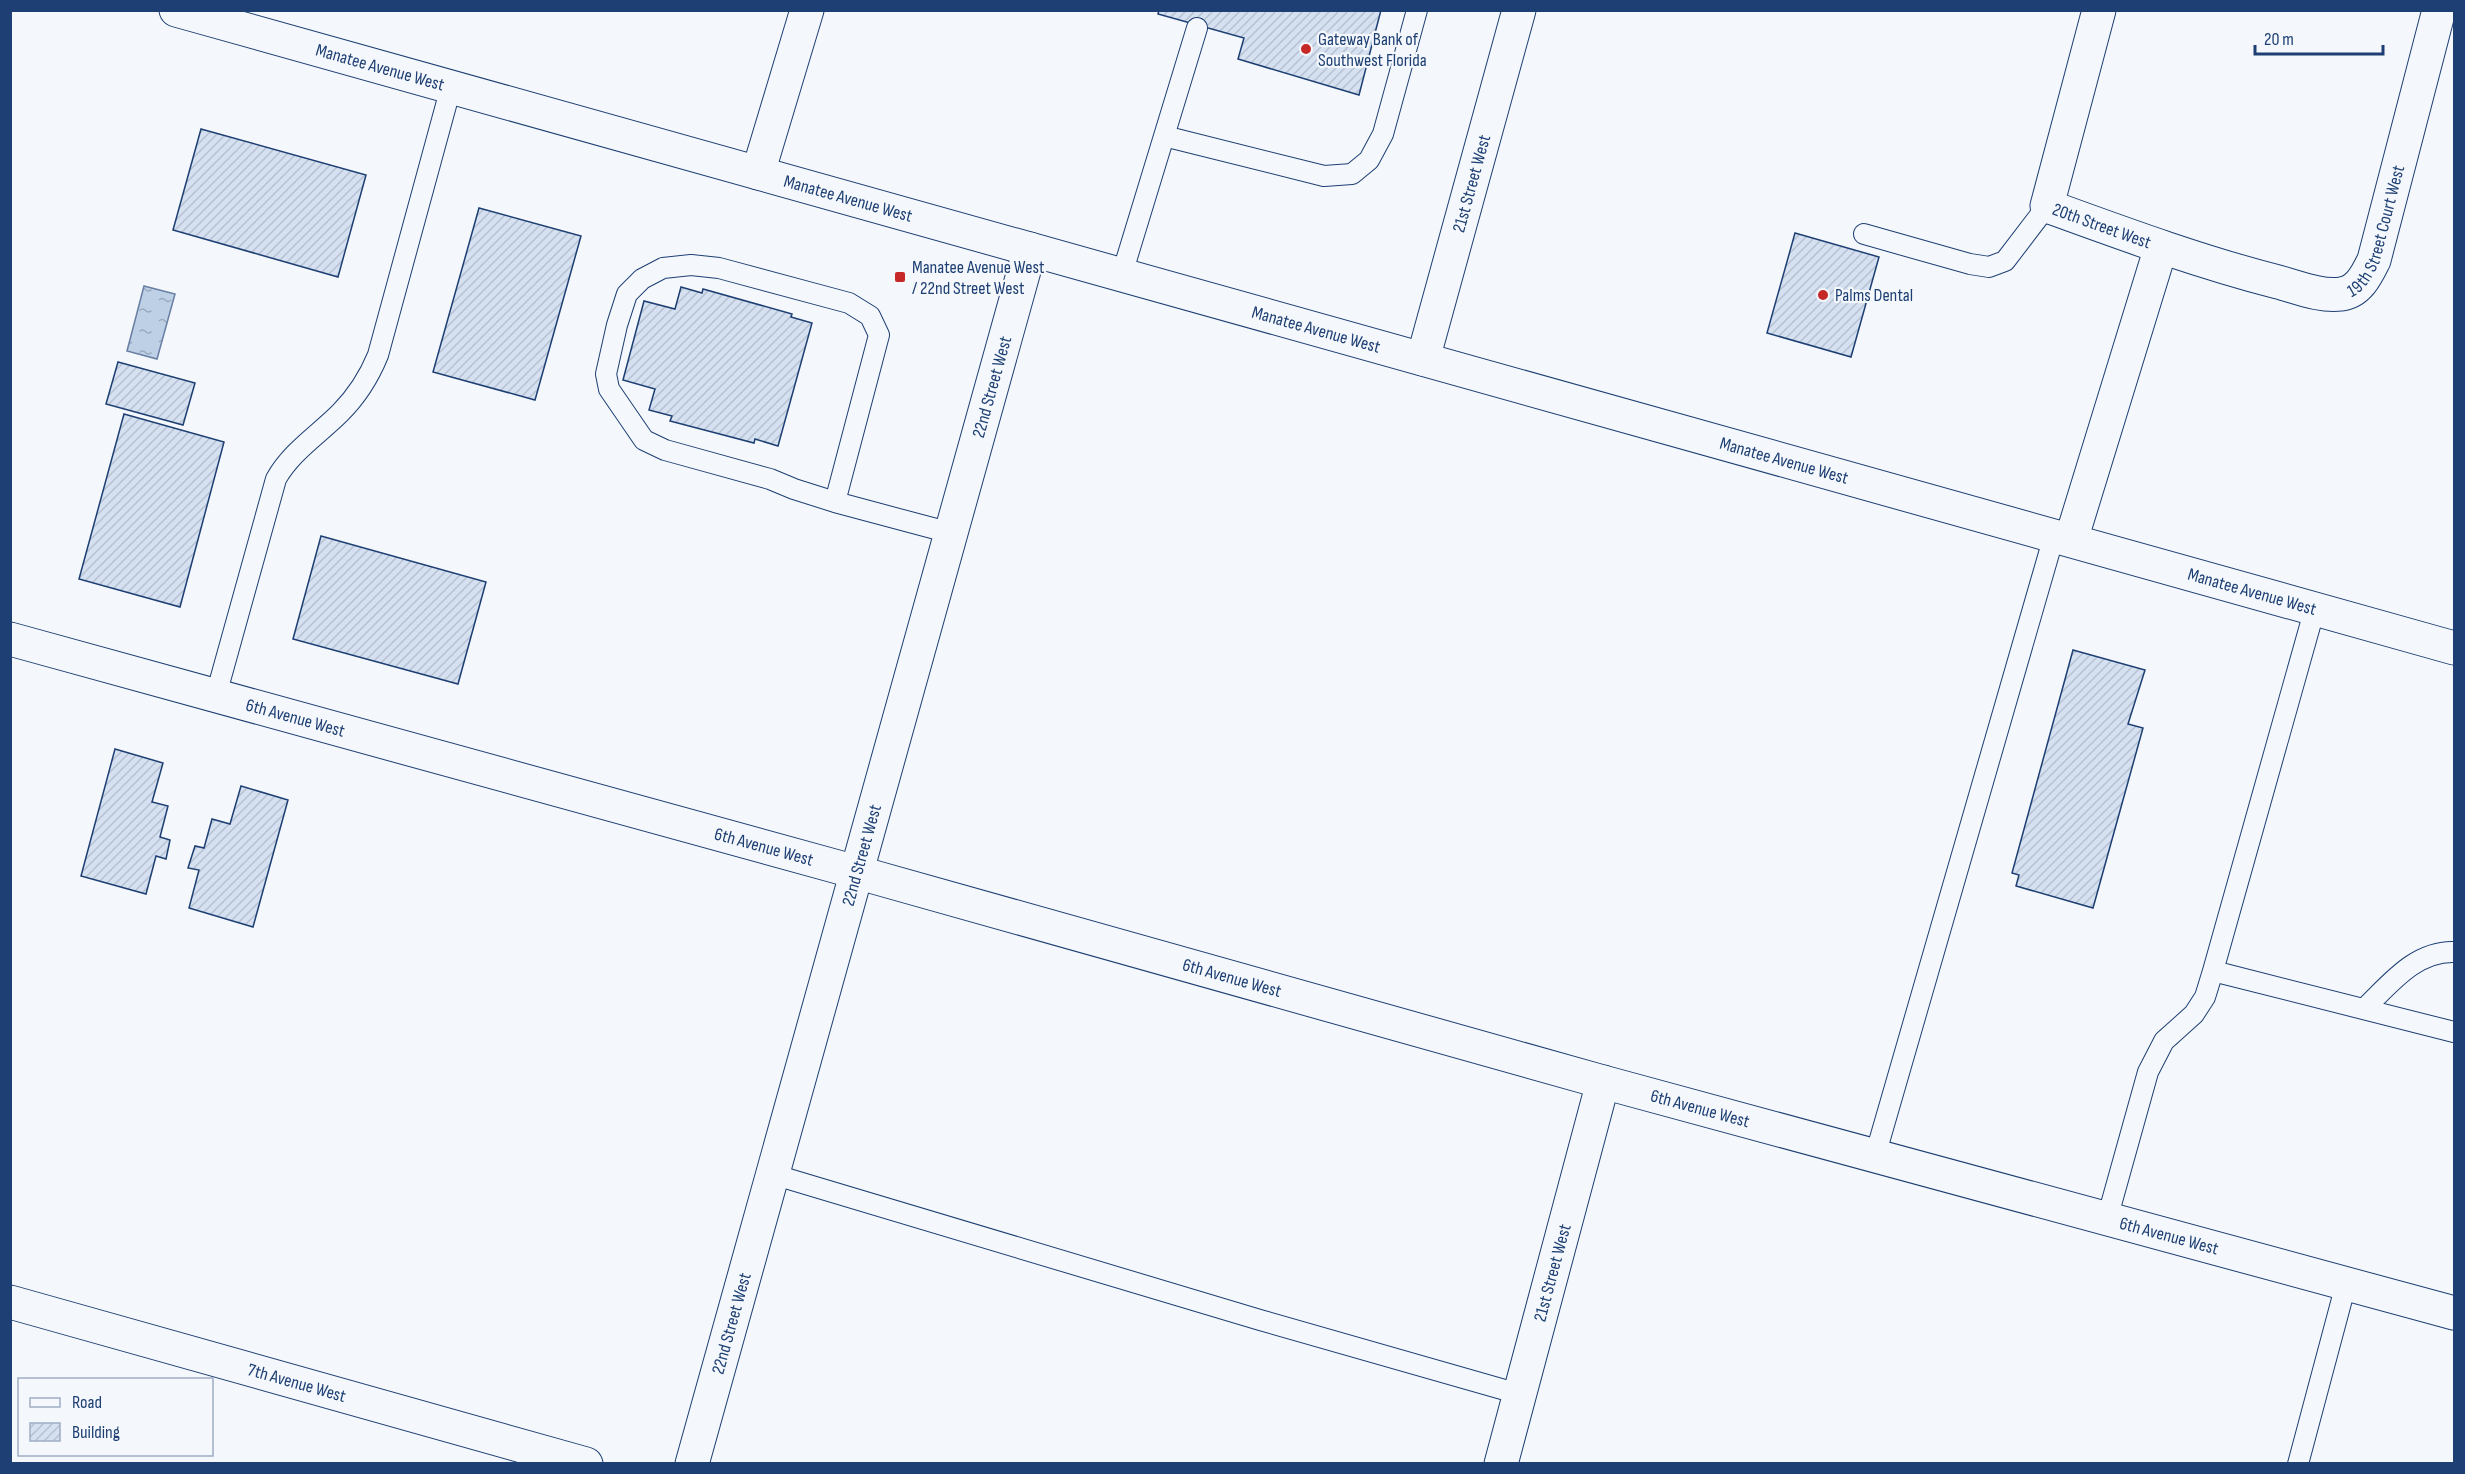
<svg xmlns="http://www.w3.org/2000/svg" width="2465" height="1474" font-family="'Sofia Sans Condensed',sans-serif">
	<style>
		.water { fill: url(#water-ripples); stroke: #687fa3; stroke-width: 1.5 }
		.building { fill: url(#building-hatch); stroke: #1d3f73; stroke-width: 1.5 }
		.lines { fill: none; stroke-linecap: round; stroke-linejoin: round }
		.lane-casing { stroke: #1d3f73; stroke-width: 22 }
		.street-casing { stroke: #1d3f73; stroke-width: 35 }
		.secondary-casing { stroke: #1d3f73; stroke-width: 35 }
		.lane { stroke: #f4f7fb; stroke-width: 20 }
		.street { stroke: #f4f7fb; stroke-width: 33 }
		.secondary { stroke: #f4f7fb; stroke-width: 33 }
		.poi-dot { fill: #c62828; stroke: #f4f7fb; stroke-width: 2 }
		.labels { text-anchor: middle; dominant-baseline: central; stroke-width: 4.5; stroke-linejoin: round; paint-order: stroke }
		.poi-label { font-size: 18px; fill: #1d3f73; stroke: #f4f7fb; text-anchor: start }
		.street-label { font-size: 18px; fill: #1d3f73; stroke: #f4f7fb }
	</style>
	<defs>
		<pattern id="water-ripples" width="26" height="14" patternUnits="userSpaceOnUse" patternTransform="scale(1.5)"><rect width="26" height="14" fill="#bed0e5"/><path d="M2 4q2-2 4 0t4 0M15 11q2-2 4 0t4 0" fill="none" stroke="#9aaabe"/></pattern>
		<pattern id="building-hatch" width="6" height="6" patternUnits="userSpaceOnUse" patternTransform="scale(1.5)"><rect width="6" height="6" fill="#d5e0f0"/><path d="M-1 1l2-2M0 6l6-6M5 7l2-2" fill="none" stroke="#b6c1d1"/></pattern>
	</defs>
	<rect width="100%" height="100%" fill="#f4f7fb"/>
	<path class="water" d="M144,286L175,294L157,359L127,351Z"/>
	<path class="building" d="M1159,10H1381L1359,95L1238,59L1244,38L1158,14Z
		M201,129L366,175L338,277L173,230Z
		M479,208L581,236L535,400L433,372Z
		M1795,233L1879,257L1851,357L1767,333Z
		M681,287L702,293L703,289L792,314L791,317L812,323L778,446L755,439L754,443L670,421L672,416L649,410L655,389L623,380L644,301L675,309Z
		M118,362L195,383L183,425L106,404Z
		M124,414L224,442L180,607L79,579Z
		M321,536L486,582L458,684L293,639Z
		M2073,650L2145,670L2128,724L2143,728L2093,908L2016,886L2019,875L2012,873Z
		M115,749L163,763L152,802L168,806L160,837L170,840L166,859L156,856L146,894L81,876Z
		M241,786L288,800L253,927L189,908L199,870L188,868L195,846L204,848L212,819L230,824Z"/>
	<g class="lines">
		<defs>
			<path id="lane" d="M1164,136L1324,176L1352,174L1369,160L1383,134L1417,10
				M1864,234L1970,264L1989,267L2005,261L2047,206
				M1122,274L1197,28
				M835,502L794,489L770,479L665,450L644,440L609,389L606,374L617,325L627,294L642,279L663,268L691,265L719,268L849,303L870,316L879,335L835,502L951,533
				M2315,608L2213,971L2454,1032
				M216,695L276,479C291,452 318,435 340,413C357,396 369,377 378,355L451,87
				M2364,1009C2390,984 2415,951 2454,952
				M1875,1156L2054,536
				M772,1174L1260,1320L1519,1394
				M2107,1219L2148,1072L2164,1041L2194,1014L2205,997L2213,971
				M2298,1464L2346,1284"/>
			<g id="street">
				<path id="s1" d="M2099,10L2047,206C2124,234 2200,262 2278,282C2297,287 2321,297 2341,294C2359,292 2367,274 2374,260L2439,10"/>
				<path d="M758,173L807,10"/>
				<path id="s2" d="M1423,359L1519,10"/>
				<path d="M2071,540L2161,247"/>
				<path id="s3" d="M10,639L856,872L1603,1082L2454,1313"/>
				<path id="s4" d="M10,1302L586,1464"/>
				<path id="s5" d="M692,1464L1030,249"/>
				<path id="s6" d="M1501,1464L1603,1082"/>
			</g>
			<g id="secondary">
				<path id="s7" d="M176,10L2454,648"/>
			</g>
		</defs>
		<use href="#lane" class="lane-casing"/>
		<use href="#street" class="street-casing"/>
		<use href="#secondary" class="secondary-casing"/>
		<use href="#lane" class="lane"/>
		<use href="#street" class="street"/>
		<use href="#secondary" class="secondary"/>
	</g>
	<g class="poi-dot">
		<circle cx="1306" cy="49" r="6"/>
		<rect x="894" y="271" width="12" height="12" rx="3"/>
		<circle cx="1823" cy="295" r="6"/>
	</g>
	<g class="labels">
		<g class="poi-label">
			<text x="1318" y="39">Gateway Bank of<tspan x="1318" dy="21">Southwest Florida</tspan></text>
			<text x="912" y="267">Manatee Avenue West<tspan x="912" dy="21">/ 22nd Street West</tspan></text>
			<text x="1835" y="295">Palms Dental</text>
		</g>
		<g class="street-label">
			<text stroke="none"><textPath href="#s7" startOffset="212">Manatee Avenue West</textPath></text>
			<text stroke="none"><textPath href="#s2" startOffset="182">21st Street West</textPath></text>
			<text stroke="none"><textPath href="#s7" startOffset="698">Manatee Avenue West</textPath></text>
			<text stroke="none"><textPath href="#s1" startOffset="261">20th Street West</textPath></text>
			<text stroke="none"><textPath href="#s1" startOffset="588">19th Street Court West</textPath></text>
			<text stroke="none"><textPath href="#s7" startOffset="1184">Manatee Avenue West</textPath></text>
			<text stroke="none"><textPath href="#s5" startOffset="1118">22nd Street West</textPath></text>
			<text stroke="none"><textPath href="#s7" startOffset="1670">Manatee Avenue West</textPath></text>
			<text stroke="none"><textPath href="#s7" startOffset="2156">Manatee Avenue West</textPath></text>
			<text stroke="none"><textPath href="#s3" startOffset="296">6th Avenue West</textPath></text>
			<text stroke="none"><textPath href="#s3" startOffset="782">6th Avenue West</textPath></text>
			<text stroke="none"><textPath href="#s5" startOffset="632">22nd Street West</textPath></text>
			<text stroke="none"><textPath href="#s3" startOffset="1268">6th Avenue West</textPath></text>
			<text stroke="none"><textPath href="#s3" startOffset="1754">6th Avenue West</textPath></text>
			<text stroke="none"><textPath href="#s3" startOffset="2240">6th Avenue West</textPath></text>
			<text stroke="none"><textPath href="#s6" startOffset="198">21st Street West</textPath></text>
			<text stroke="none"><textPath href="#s5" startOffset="146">22nd Street West</textPath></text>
			<text stroke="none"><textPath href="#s4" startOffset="298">7th Avenue West</textPath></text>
		</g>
	</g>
	<rect width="2465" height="1474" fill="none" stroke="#1d3f73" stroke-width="24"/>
	<rect x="18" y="1378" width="195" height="78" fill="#f4f7fb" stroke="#9eadc5" stroke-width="1.5"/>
	<rect x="30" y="1398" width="30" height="9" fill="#f4f7fb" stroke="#9eadc5" stroke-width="1.5"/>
	<text x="72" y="1408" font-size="18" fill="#1d3f73">Road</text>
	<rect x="30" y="1423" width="30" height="18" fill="url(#building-hatch)" stroke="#9eadc5" stroke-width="1.5"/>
	<text x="72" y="1438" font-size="18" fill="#1d3f73">Building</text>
	<path d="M2255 45v9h128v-9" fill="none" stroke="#1d3f73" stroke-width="3"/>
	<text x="2264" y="45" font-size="18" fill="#1d3f73" stroke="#f4f7fb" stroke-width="4.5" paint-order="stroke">20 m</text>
</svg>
